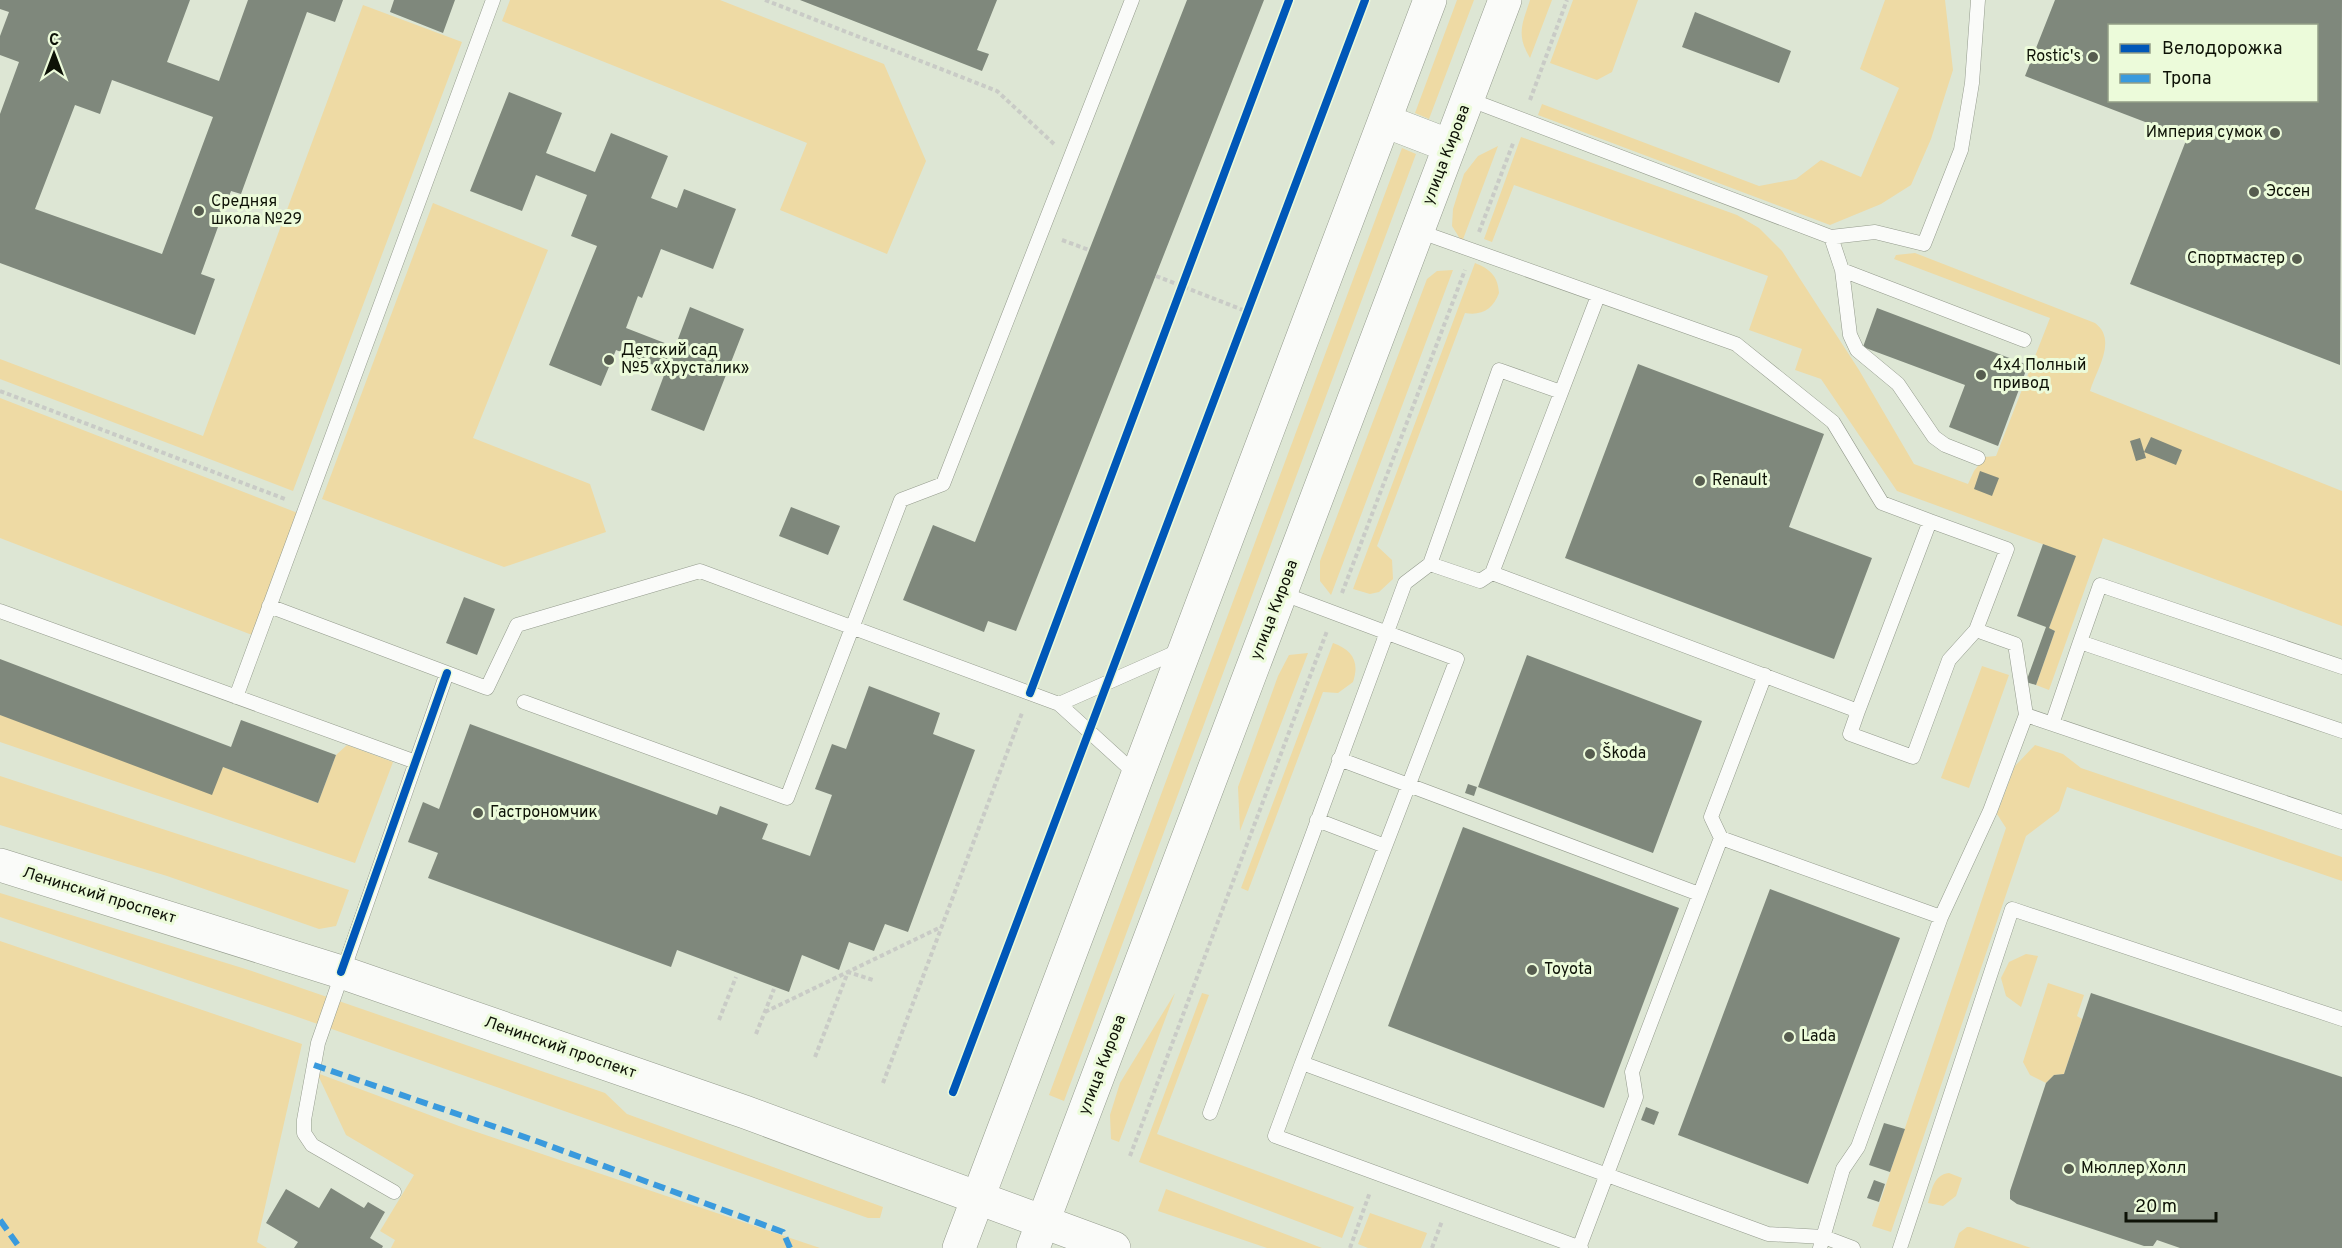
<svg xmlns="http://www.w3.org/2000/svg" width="2342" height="1248" font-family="Overpass,sans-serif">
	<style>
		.green { fill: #eedaa4 }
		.building { fill: #7f887c; fill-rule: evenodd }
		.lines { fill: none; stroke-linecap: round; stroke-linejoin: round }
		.lane-casing { stroke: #949b8d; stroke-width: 15 }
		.secondary-casing { stroke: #949b8d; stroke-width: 34 }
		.primary-casing { stroke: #949b8d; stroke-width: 34 }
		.path { stroke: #c9cbc6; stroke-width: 4; stroke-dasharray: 4.5 3; stroke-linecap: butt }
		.lane { stroke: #fafbf9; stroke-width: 14 }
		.secondary { stroke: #fafbf9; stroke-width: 33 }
		.primary { stroke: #fafbf9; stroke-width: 33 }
		.quiet { stroke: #3a9add; stroke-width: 6; stroke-dasharray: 12 6; stroke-linecap: butt }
		.cycleway-casing { stroke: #ecfbda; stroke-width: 11 }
		.cycleway { stroke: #0057b8; stroke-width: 8 }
		.poi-dot { fill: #565c4f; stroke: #ecfbda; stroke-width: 2 }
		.labels { text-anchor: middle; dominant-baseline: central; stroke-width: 6; stroke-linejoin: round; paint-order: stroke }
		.poi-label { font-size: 16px; fill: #0e1207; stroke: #ecfbda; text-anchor: start }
		.street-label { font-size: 16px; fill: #0e1207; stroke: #ecfbda }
	</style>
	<rect width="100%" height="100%" fill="#dde6d4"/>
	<path class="green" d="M510,0H720L884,64L926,161L887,254L780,210L807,143L502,21Z
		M1457,0H1474L1429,119L1415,113Z
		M1530,0H1552L1530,58C1516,34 1522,25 1530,0Z
		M1573,0H1638L1612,72L1597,80L1550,63Z
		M1885,0H1945L1953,70L1931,139L1911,185L1881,204L1830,225L1538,115L1542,104L1759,186L1796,179L1821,160L1861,177L1899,88L1860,69Z
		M363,5L462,42L293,491L0,379V359L203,436Z
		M1521,137L1737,215L1759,228L1782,251L1859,370L1914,464L1968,484L1974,471L1985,457L1996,456L2050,318L1894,259L1896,255L1915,253L2095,323C2118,340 2096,370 2090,391L2342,491V626L2103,538L2049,690L2036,685L2055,631L2046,627L2049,628L2075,556L1897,491L1821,379L1795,370L1802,349L1749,330L1768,276L1514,185L1492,242L1484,239Z
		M1498,146L1462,242L1452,226L1453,209L1464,174L1478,156Z
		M1402,148L1416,154L1064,1101L1049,1095Z
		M433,203L548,250L473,438L590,484L606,532L504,567L322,499Z
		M1475,263C1490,269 1498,276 1499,293C1493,309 1482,316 1465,313L1377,546L1392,560L1393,579L1379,592L1370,594L1353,589Z
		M1453,270L1331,595L1320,581V561L1427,279L1437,271Z
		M0,398L303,515L257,637L0,538Z
		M1333,643C1352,650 1360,661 1353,682L1338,693L1323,692L1248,891L1241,888Z
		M1308,653L1240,831L1238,787L1278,676L1289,655Z
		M1982,666L2009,675L1969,788L1941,778Z
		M0,715L223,767L318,803L336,755L347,745L393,762L355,863L0,742Z
		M2035,745L2063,754L2081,768L2342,857V881L2067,787L2059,811L2026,836L1891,1232L1872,1226L2006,828L1997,814L2015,766Z
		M0,776L349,890L336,926L319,929L167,876L0,825Z
		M0,893L252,971L605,1093L627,1114L883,1207L880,1218H868L292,1015L0,917Z
		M0,941L302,1044L257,1242L267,1248H0Z
		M2026,954L2038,956L2021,1007L2006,996L2001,978L2009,962Z
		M2048,983L2084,995L2077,1016L2082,1019L2064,1074L2054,1075L2046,1083L2030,1075L2023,1062Z
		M1175,993L1119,1142L1111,1139L1110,1115L1120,1083Z
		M1202,993L1209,995L1157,1134L1354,1207L1342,1238L1139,1162Z
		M317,1073L459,1126L820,1248H391L395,1240L380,1231L414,1175L346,1135Z
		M1949,1173L1962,1178L1956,1196L1943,1206L1928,1203C1932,1190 1933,1175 1949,1173Z
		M1166,1189L1322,1248H1267L1158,1211Z
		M1370,1213L1427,1233L1421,1248H1368L1358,1244Z
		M1967,1227H1970L2031,1248H1954L1959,1233Z"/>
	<path class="building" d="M0,0H190L167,62L219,81L248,0H343L335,22L307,12L241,194L231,191L201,274L215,279L195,335L0,263V114L19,62L0,55V36L9,12L0,9ZM112,80L213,117L162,254L35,209L75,105L100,114Z
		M394,0H455L443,33L390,12Z
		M800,0H997L977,50L989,54L982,71Z
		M1187,0H1264L1016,631L988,621L984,632L903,600L933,525L975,542Z
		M2055,0H2342L2340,365L2130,284L2187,138L2025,76ZM2110,26H2316V100H2110Z
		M1695,12L1791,51L1779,83L1682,47Z
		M509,92L562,113L546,153L595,172L611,133L668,156L651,198L677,208L684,189L736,209L713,269L661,249L642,298L638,296L626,328L675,347L690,307L744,329L704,431L651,410L666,370L616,350L601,386L549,365L597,246L571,236L587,195L536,175L522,211L470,191Z
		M1877,308L2028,365L1998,446L1949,427L1965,385L1863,347Z
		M1638,364L1824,434L1789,527L1872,558L1834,659L1565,558Z
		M2151,437L2182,450L2176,465L2144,452Z
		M2140,438L2146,458L2136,461L2130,441Z
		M1980,471L1999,478L1992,496L1974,489Z
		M791,507L840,526L828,555L779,536Z
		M2043,544L2076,556L2049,628L2055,631L2036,685L2026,682L2046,627L2017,616Z
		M464,597L495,609L477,655L446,643Z
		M1527,655L1702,721L1653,853L1478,787Z
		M0,659L231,747L241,720L336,755L318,803L223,767L212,795L0,715Z
		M869,686L940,713L933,734L975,750L908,932L885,924L874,951L849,942L839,970L802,955L789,992L677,950L671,967L428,878L438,853L408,842L423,802L439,809L470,724L717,815L720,806L768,824L762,839L810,856L832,795L815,789L832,744L846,749Z
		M1468,784L1477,787L1474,796L1465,793Z
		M1463,827L1679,908L1604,1108L1388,1026Z
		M1770,889L1900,938L1808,1184L1678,1135Z
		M2091,993L2342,1077V1248H2180L2157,1240L2153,1246H2144L2017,1204L2010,1199V1191L2046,1083L2054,1075L2064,1074Z
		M1646,1107L1659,1112L1654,1125L1641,1120Z
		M1884,1123L1905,1129L1890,1172L1869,1165Z
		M1874,1180L1885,1184L1879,1202L1867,1198Z
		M331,1188L364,1208L368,1202L385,1212L370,1238L383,1246L382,1248H294L298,1242L266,1223L286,1189L319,1208Z"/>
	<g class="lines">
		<defs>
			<path id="lane" d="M1468,99L1831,237L1875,232L1924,244L1961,150L1972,83L1978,0
				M1418,231L1736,344L1833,422L1882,503L1930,521L1858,711L1492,573
				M1831,237L1842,270L1850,335L1857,350L1898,384L1934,437L1945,445L1978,458
				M1842,270L2024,340
				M1430,564L1499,370L1561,392
				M1281,593L1457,659L1302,1063L1768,1234L1824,1237L1853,1248
				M269,606L487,688L517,625L700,571L1059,704L1137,775
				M0,611L416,762
				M2080,642L2100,585L2342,667
				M236,697L493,0
				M524,702L787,798L901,500L943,484L1132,0
				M1059,704L1181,650
				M1858,711L1850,734L1913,757L1949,660L1976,630L2007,549L1930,521
				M2026,715L2342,822
				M2052,724L2080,642L2342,731
				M1339,759L1699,894
				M1317,820L1385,846
				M1721,838L1941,917
				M1302,1063L1275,1136L1581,1248
				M1210,1113L1405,583L1430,564L1480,581L1492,573L1598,296
				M394,1192L312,1145L304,1133V1120L318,1043L447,673
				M1579,1248L1636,1097L1632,1072L1721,838L1711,817L1765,675
				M1820,1248L1843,1169L1858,1147L1941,917L1990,811L2026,715L2015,644L1976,630
				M1900,1248L2012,909L2342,1019"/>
			<path id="secondary" d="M1385,121L1450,146
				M959,1248L1430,0
				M1033,1248L1505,0"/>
			<path id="primary" d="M0,865L341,972L745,1112L1114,1248"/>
		</defs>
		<use href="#lane" class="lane-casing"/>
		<use href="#secondary" class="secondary-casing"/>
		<use href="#primary" class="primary-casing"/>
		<path class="path" d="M765,0L997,91L1054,144
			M1530,100L1567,0
			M1479,232L1514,141
			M1062,240L1089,250
			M1156,276L1248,312
			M0,391L285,499
			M1342,593L1465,270
			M1121,652L1365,0
			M1038,673L1289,0
			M765,1012L943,926
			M719,1020L736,977
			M756,1034L774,989
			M815,1057L848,972L873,980
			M883,1083L1022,713
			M953,1092L1083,754
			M1130,1156L1327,631
			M1350,1248L1370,1192
			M1432,1248L1442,1221"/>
		<use href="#lane" class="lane"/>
		<use href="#secondary" class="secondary"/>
		<use href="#primary" class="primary"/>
		<path class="quiet" d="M314,1065L539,1142L783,1232L790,1248
			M0,1220L20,1248"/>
		<defs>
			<path id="cycleway" d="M1030,693L1289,0
				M341,972L447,673
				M953,1092L1365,0"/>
		</defs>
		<use href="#cycleway" class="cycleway-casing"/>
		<use href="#cycleway" class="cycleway"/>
	</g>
	<g class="poi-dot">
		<circle cx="2093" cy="57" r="6"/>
		<circle cx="2275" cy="133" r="6"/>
		<circle cx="2254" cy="192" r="6"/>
		<circle cx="199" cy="211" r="6"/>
		<circle cx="2297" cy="259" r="6"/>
		<circle cx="609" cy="360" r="6"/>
		<circle cx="1981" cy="375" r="6"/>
		<circle cx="1700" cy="481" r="6"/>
		<circle cx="1590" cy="754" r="6"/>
		<circle cx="478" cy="813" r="6"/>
		<circle cx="1532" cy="970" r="6"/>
		<circle cx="1789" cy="1037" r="6"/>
		<circle cx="2069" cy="1169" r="6"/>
	</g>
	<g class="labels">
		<g class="poi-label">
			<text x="2081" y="57" text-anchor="end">Rostic's</text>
			<text x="2263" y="133" text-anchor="end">Империя сумок</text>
			<text x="2266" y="192">Эссен</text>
			<text x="211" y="202">Средняя<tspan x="211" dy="18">школа №29</tspan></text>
			<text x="2285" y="259" text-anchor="end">Спортмастер</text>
			<text x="621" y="351">Детский сад<tspan x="621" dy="18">№5 «Хрусталик»</tspan></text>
			<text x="1993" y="366">4x4 Полный<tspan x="1993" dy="18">привод</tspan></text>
			<text x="1712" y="481">Renault</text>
			<text x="1602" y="754">Škoda</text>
			<text x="490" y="813">Гастрономчик</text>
			<text x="1544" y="970">Toyota</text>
			<text x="1801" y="1037">Lada</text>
			<text x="2081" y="1169">Мюллер Холл</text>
		</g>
		<g class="street-label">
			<text transform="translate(1447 155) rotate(-69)">улица Кирова</text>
			<text transform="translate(1275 610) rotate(-69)">улица Кирова</text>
			<text transform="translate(99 896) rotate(17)">Ленинский проспект</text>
			<text transform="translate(560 1048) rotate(19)">Ленинский проспект</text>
			<text transform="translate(1103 1065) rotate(-69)">улица Кирова</text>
		</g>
	</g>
	<rect x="2108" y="24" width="210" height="78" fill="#ecfbda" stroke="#939e86" stroke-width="1.5"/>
	<rect x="2120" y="44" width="30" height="9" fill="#0057b8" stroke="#939e86" stroke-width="1.5"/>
	<text x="2162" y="54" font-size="18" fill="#0e1207">Велодорожка</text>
	<rect x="2120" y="74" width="30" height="9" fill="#3a9add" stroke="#939e86" stroke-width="1.5"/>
	<text x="2162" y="84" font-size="18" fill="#0e1207">Тропа</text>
	<g transform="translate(54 54)" stroke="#ecfbda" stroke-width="4.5" paint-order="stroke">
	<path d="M0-4.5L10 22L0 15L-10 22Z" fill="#0e1207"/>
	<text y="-9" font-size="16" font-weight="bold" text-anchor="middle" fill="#0e1207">С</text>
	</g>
	<path d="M2126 1212v9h90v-9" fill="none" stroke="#0e1207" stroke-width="3"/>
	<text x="2135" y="1212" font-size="18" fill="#0e1207" stroke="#ecfbda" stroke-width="4.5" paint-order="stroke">20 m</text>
</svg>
